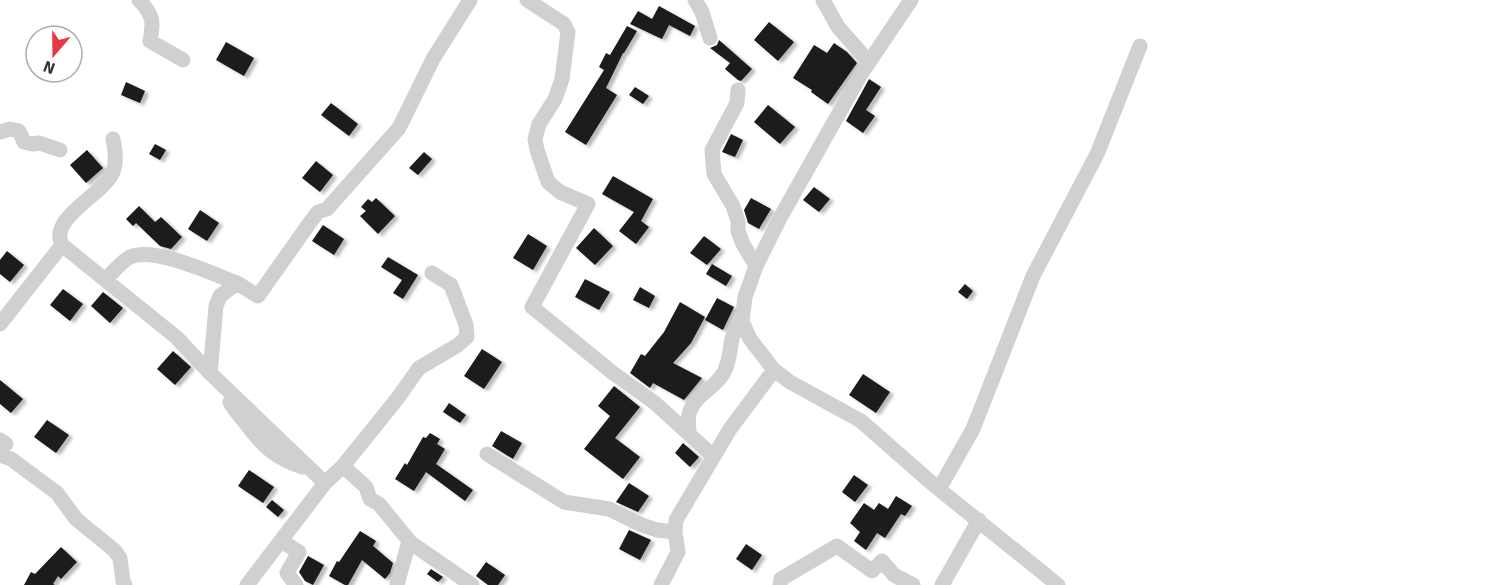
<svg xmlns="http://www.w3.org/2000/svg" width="1505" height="585" font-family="Signika,sans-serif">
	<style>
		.building { fill: #1a1a1a; filter: url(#shadow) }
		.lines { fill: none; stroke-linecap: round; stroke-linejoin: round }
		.minor { stroke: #d0d0d0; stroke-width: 15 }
	</style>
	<defs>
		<filter id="shadow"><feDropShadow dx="4" dy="2.5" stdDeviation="1.5" flood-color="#0004"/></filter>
	</defs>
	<rect width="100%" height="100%" fill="#fff"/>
	<path class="building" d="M659,6L695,26L690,36L669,25L662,39L630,24L638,11L652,19Z
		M769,22L794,42L778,61L754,40Z
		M627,26L637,31L624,53H623L606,88L617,95L586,145L565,132L604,70L599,67L606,53L610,55Z
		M719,40L752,69L741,81L738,80L725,69L730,63L710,48L717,45Z
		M226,42L254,58L244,76L216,60Z
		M834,43L847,52L857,63L828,104L811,92L812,90L793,78L814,45L827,53Z
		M869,79L881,87L866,110L875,116L863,133L846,121Z
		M126,82L145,91L140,103L121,95Z
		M635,87L649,96L643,104L629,95Z
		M331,103L358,124L349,136L321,115Z
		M768,105L795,127L780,144L754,122Z
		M731,134L743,140L735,157L722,152Z
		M155,144L166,150L160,160L149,154Z
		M87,150L103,168L86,183L70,165Z
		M424,152L432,159L418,175L409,168Z
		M316,161L333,175L320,192L302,178Z
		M613,176L653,199L641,221L649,227L636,244L619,231L634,212L602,194Z
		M814,187L830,199L819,212L803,200Z
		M376,198L395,216L378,234L360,216L366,211L361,207L368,199L372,202Z
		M751,198L771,209L759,229L748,223L744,210Z
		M139,206L155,222L161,217L182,237L171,249L160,246L136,223L133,226L126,219Z
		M200,210L219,223L207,241L188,229Z
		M323,225L344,239L334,255L312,241Z
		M594,228L613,246L595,265L576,248Z
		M528,234L547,246L533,270L513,258Z
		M704,236L721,249L707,265L690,253Z
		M7,251L24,265L10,282L0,274V260Z
		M388,257L418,275L403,299L393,293L402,280L381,267Z
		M712,264L732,276L726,286L706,274Z
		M585,279L610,292L599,310L575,297Z
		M965,284L973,291L967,299L958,292Z
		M640,287L655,296L649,308L633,300Z
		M63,289L83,304L70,321L50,305Z
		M103,292L123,308L110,323L91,306Z
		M717,298L734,307L723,330L705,320Z
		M680,302L705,317L691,343L673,363L702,378L684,400L653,383L650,388L630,373L641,354L645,356L664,332Z
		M482,349L502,362L484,389L464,376Z
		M173,351L191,367L175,385L157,369Z
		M863,374L890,392L876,413L849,395Z
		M0,380L23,399L11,413L0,404Z
		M614,386L640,407L615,438L640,457L623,479L584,449L610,416L598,406Z
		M449,403L466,415L460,423L443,412Z
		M47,420L69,435L56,453L34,437Z
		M501,431L522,443L513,459L492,446Z
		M430,433L440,439L437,444L445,449L436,464L473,490L465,501L426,472L414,491L395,479L405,463L407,465L423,437L426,438Z
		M683,443L699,457L690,467L675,453Z
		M249,470L274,487L263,503L238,486Z
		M854,475L868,485L855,502L842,492Z
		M629,483L649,496L638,512L616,502Z
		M896,496L912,506L905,516L901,514L885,538L877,533L866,550L854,541L860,532L850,523L864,503L874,510L879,503L888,509Z
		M272,500L284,510L278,517L266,507Z
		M629,530L651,540L640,560L619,549Z
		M360,531L376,541L373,546L393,563L390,573L385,579L362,560L348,585H345L329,576L337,561L339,562Z
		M746,544L762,555L752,570L736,559Z
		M61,547L77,562L61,579L58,576L53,584L55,585H24L31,572L35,574Z
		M308,556L324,565L313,585L305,581L299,572Z
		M486,562L505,575L498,585H488L476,576Z
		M431,569L443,577L438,582L427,574Z"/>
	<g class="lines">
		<path class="minor" d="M139,0C153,15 154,21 150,41L183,60
			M527,0L564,24L568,32L562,79L555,99L539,124L535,139L537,150L548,182L560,192L588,204L532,307L613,373L655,403L713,456
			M695,0L702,12L710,38
			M823,0L838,27L869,62
			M911,0L861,74L780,218L756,266L745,297L742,321L750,339L774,370L790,382L861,421L935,486L1058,585
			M738,90L737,103L712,150L714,174L733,206L738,221V231L743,244L756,266
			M0,132L10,129L19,131L24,142L32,144L39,143L60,150
			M113,139C115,150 117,161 113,172C103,195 48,218 62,245L176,337L210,373
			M106,279C113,272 121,262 130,257C154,246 213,274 237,283
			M0,324L62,245
			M230,402C234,410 239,415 244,421C262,445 273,457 302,467
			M689,434C689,427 687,417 690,411C696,394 716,388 724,372C734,353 726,338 742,321
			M0,440L6,444
			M487,454L564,502L609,509L642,525L657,530L675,532
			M0,455L11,459L57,493L76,519L114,550L120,558L123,581L125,585
			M343,466L397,399L419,368L458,345L467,337L466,325L451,285L432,273
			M325,483L343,466L366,487L370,499L379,504L411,543L472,585
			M939,489L973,429L1033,276L1097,154L1140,46
			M281,541L299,552L287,573L296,585
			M247,585L325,483L210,373L216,306L220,296L237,283L258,296L311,221L318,212L327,209L399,128L433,59L470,0
			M397,585L409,541
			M661,585L678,552L675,532L676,520L730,429L774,370
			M780,585L781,579L837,546L872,571L882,561L894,575L913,585
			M942,585L979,520"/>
	</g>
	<g transform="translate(54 54) rotate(200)"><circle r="28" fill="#ffffff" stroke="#adadad" stroke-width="1.5"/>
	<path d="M0-4.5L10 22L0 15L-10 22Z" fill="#e63946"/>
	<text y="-9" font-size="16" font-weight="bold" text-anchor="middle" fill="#333333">N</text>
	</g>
</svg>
